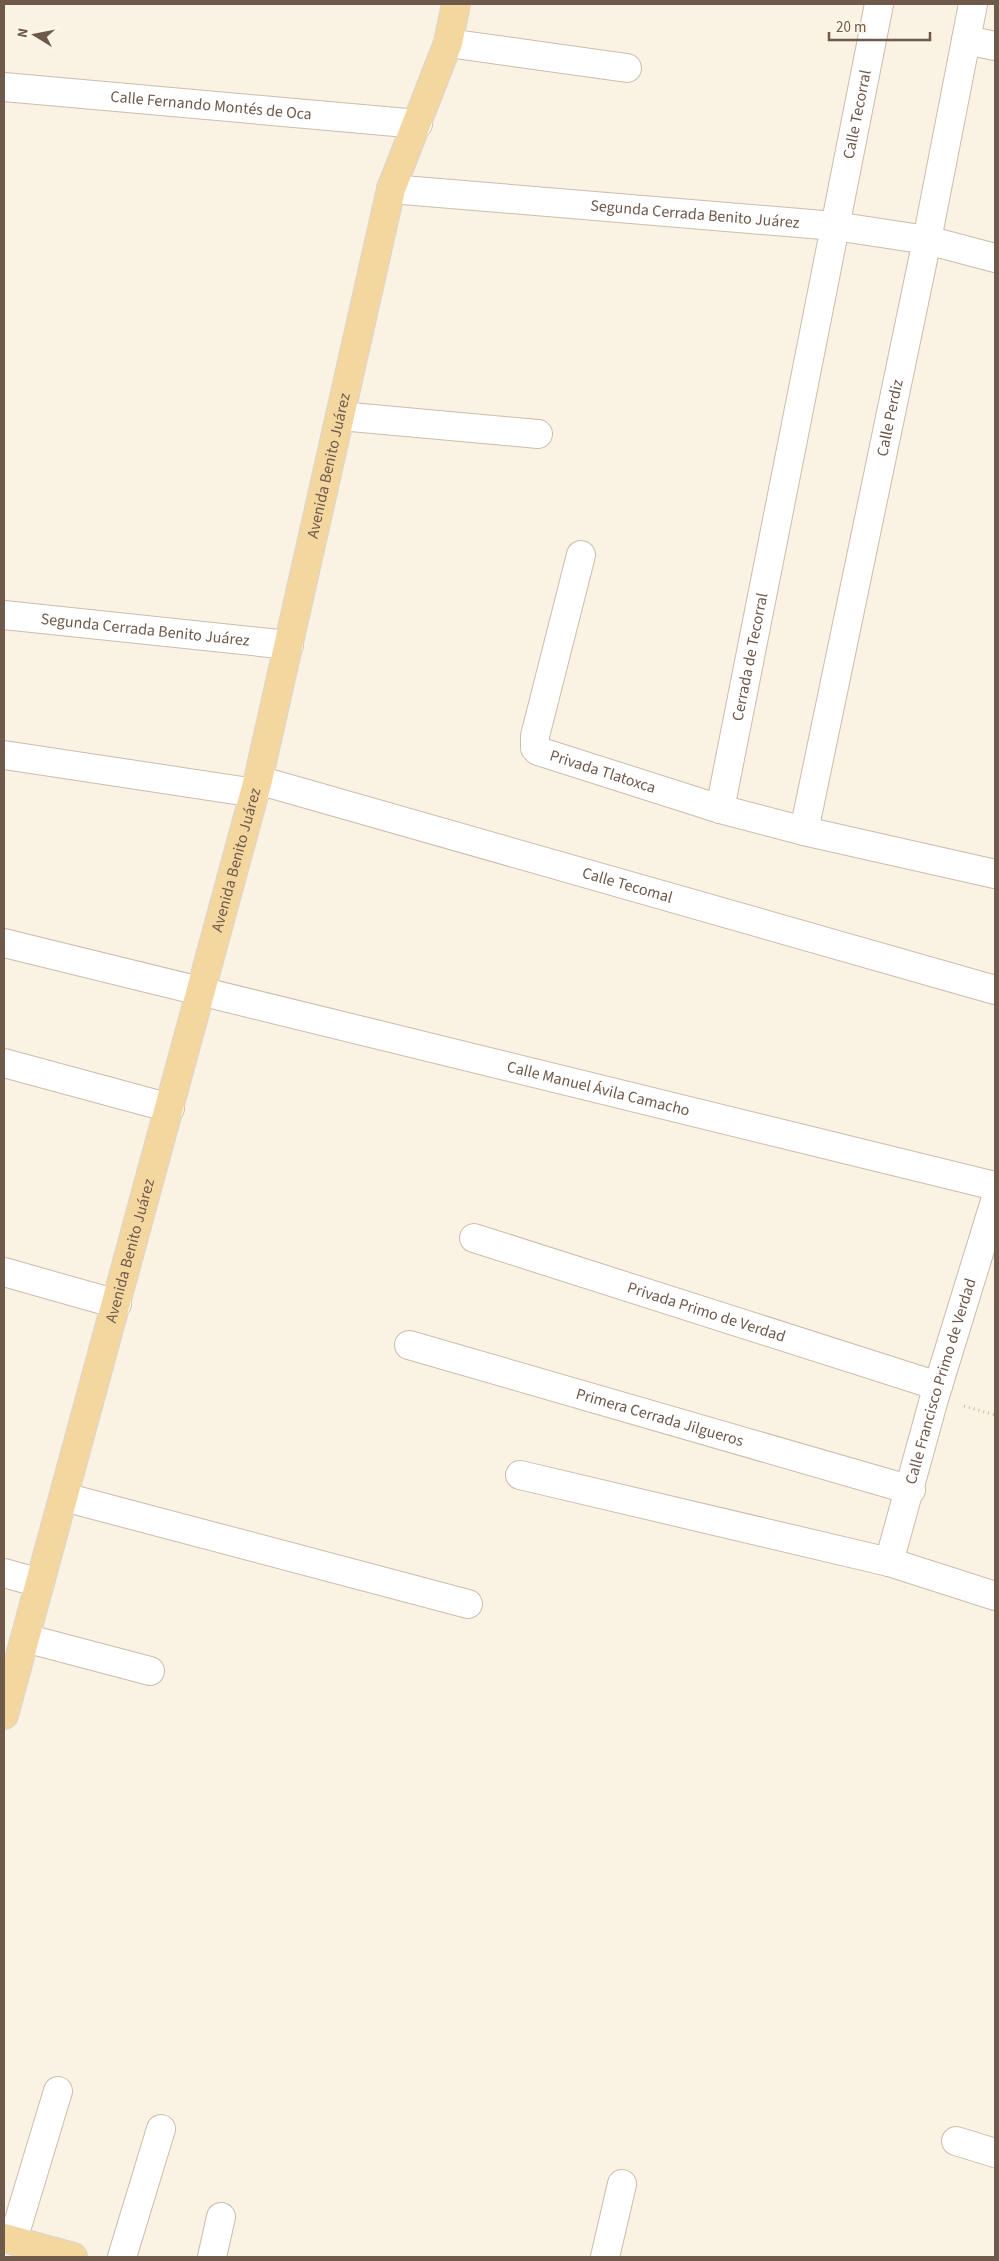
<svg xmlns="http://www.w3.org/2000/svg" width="999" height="2261" font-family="'Source Sans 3',sans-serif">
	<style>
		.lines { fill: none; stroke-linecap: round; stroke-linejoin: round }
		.minor-casing { stroke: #ccbcad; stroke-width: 30 }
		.major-casing { stroke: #dad4d0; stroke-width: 30 }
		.path { stroke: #d1b5a0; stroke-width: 3; stroke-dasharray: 1 4; stroke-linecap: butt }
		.minor { stroke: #fff; stroke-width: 28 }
		.major { stroke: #f4d79f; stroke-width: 28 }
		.labels { text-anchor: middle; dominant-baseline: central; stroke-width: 4; stroke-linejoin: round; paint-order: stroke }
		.street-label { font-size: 16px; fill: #6f594b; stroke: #fdf6e8 }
	</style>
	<rect width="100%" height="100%" fill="#faf2e2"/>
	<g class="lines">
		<defs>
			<g id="minor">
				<path d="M966,40L995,46"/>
				<path d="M448,43L627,68"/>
				<path id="s1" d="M4,87L418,124"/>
				<path id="s2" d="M391,189L835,226L927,240L995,258"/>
				<path d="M340,416L538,434"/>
				<path id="s3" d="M581,555L535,736V748L538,751L720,809L804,831L995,874"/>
				<path id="s4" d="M4,615L289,645"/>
				<path d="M4,755L255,793"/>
				<path id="s5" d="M258,780L995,990"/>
				<path id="s6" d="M720,809L879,4"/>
				<path id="s7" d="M804,831L927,240L973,4"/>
				<path id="s8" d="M4,943L995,1186"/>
				<path d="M4,1063L170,1108"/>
				<path id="s9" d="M474,1238L938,1386"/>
				<path d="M4,1272L117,1304"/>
				<path id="s10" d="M409,1345L911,1490"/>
				<path d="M520,1475L889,1562L995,1596"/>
				<path d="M64,1497L468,1604"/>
				<path id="s11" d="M889,1562L934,1399L995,1201"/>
				<path d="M4,1573L40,1583"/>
				<path d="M25,1638L150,1671"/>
				<path d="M956,2141L995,2153"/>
				<path d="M13,2240L58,2091"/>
				<path d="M122,2257L161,2129"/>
				<path d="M212,2257L221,2217"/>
				<path d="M605,2257L622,2184"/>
			</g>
			<g id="major">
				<path id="s12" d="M4,1715L258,780L391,189L448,43L456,4"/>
				<path d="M4,2238L73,2257"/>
			</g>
		</defs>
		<use href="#minor" class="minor-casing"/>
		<use href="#major" class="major-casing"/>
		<path class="path" d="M964,1406L995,1415"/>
		<use href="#minor" class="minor"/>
		<use href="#major" class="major"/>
	</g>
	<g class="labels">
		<g class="street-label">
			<text stroke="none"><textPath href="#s1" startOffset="208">Calle Fernando Montés de Oca</textPath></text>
			<text stroke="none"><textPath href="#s6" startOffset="708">Calle Tecorral</textPath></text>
			<text stroke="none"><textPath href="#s2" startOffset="305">Segunda Cerrada Benito Juárez</textPath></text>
			<text stroke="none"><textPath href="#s7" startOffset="422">Calle Perdiz</textPath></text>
			<text stroke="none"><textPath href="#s12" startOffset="1291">Avenida Benito Juárez</textPath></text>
			<text stroke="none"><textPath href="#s4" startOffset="142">Segunda Cerrada Benito Juárez</textPath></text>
			<text stroke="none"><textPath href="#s6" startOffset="155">Cerrada de Tecorral</textPath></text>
			<text stroke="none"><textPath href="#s3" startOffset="271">Privada Tlatoxca</textPath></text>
			<text stroke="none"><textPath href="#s12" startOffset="886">Avenida Benito Juárez</textPath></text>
			<text stroke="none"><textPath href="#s5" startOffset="384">Calle Tecomal</textPath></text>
			<text stroke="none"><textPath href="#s8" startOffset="612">Calle Manuel Ávila Camacho</textPath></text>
			<text stroke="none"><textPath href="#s12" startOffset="481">Avenida Benito Juárez</textPath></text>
			<text stroke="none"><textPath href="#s9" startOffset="244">Privada Primo de Verdad</textPath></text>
			<text stroke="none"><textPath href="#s11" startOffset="188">Calle Francisco Primo de Verdad</textPath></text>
			<text stroke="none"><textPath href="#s10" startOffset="261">Primera Cerrada Jilgueros</textPath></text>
		</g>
	</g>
	<rect width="999" height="2261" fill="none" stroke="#6f594b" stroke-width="10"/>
	<g transform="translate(35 35) rotate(280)" stroke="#fdf6e8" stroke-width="4" paint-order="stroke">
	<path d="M0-4L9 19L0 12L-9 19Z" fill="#6f594b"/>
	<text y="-8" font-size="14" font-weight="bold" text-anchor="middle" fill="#6f594b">N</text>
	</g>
	<path d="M829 32v8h101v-8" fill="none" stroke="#6f594b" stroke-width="2.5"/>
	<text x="836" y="32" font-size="15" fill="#6f594b" stroke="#fdf6e8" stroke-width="4" paint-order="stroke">20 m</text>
</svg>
